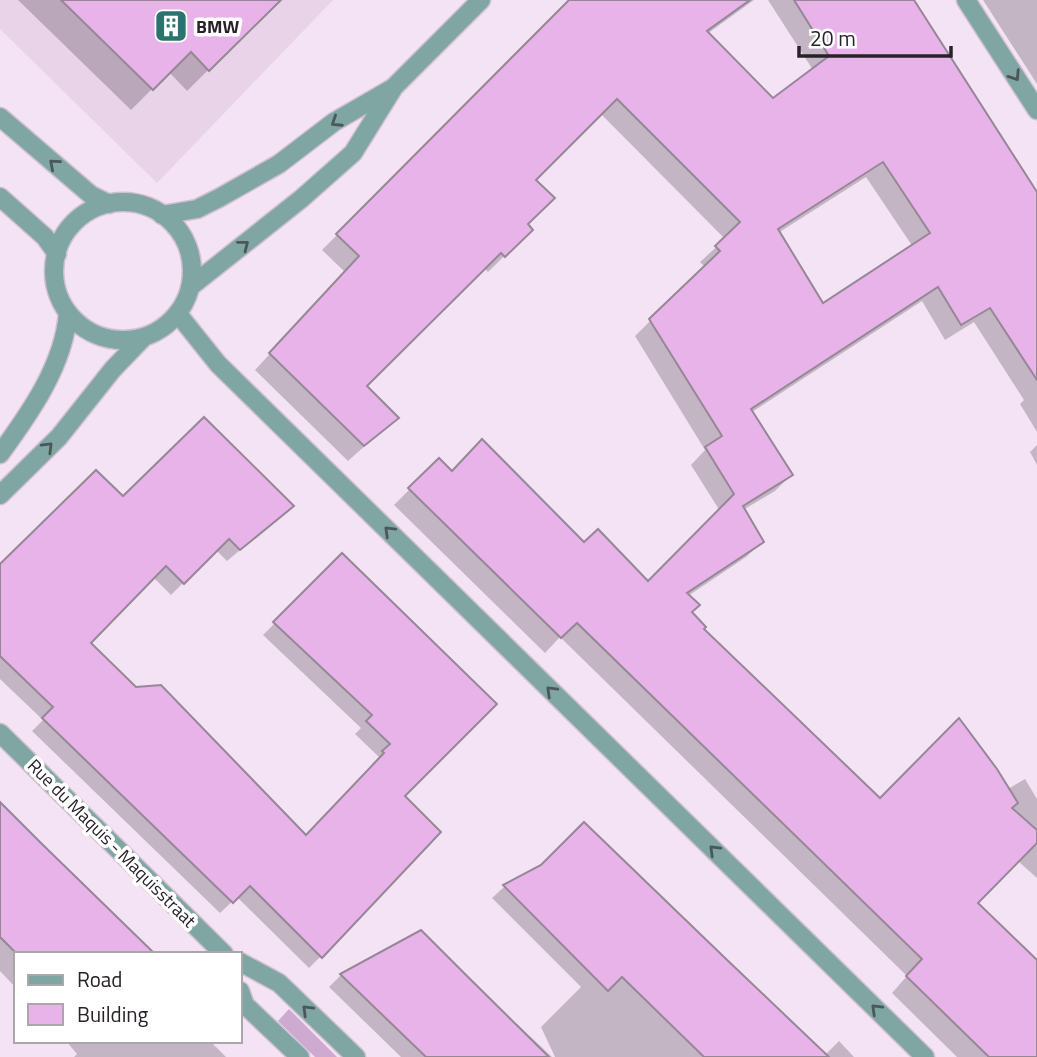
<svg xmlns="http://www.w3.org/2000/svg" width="1037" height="1057" font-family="'Titillium Web',sans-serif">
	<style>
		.built { fill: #e9d3e9 }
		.green { fill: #cfaad0 }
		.shadow { fill: #0003; fill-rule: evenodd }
		.building { fill: #e8b3e9; stroke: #968796; stroke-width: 2; fill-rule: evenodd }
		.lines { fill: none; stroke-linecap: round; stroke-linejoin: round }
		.minor-casing { stroke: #cfc0cf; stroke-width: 21 }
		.minor { stroke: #7fa6a2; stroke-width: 18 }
		.oneway { stroke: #4b5759 }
		.labels { text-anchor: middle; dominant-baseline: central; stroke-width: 7; stroke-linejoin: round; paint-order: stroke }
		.poi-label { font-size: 18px; font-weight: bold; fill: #282228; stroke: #fff; text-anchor: start }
		.street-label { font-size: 18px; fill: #282228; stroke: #fff }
	</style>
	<rect width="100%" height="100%" fill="#f4e3f4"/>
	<path class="built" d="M0,0H333L157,183L0,29Z"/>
	<path class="green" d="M289,1009L337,1057H315L278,1021Z"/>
	<path class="shadow" d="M18,0H279L187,91L169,72L131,110Z
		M571,0H754L707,34L773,100L813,70L768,0H911L1037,196V432L1020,404L1024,400L974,322L945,340L922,301L752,412L791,475L775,491L743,510L762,542L746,557L688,596L690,612L701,629L856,788L1037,963V1057H957L892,993L907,976L560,637L545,653L394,505L439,460L451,473L584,545L648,584L720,511L691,465L705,450L635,336L705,267L700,262L725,239L600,113L534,180L525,224L531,230L488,272L484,268L364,386L396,418L348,461L255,370L345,272L322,250ZM866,177L913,247L822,306L778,233Z
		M983,0H1037V84Z
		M1037,445V465L1030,452Z
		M123,498L279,517L227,561L216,550L171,595L153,577L89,643L135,688L306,837L374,766L372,764L379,757L355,734L361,728L263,635L342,556L495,704L402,796L321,956L309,968L237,897L220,913L32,731L43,720L0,679V567Z
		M913,767L1008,789L1025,779L1037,799V878Z
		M0,805L154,954H16V988L0,971Z
		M542,866L825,1055L839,1041L854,1057H555L541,1027L581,987L492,898L504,887Z
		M421,932L514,1026L517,1024L552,1057H401L329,987L341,975Z
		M66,1041H210L226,1057H74L77,1054Z"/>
	<path class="building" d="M61,0H281L209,71L191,52L153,90Z
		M569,0H750L707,31L773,98L829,56L794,0H914L1037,192V380L990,308L961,325L938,287L751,409L793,475L743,506L764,542L687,593L700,605L692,612L706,627L704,629L880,798L959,718L997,769L1018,803L1012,808L1037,830V843L978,903L1037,960V1057H989L906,976L922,959L577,623L561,638L408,488L439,458L452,471L482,439L584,542L598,529L648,581L734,494L705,447L722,436L649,319L720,251L715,246L740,222L617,99L536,180L555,198L528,224L533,230L505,257L501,253L367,386L399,418L364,446L269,353L359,256L336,234ZM883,162L930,233L823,303L778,229Z
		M204,417L294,506L240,550L229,539L184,584L166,566L91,643L136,687L161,685L306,835L384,753L382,751L390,744L366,721L372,715L273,622L342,553L497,704L405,796L441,832L322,958L250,886L233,903L42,718L53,707L0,656V564L96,470L123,496Z
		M0,802L43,845L155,954H17L0,937Z
		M584,822L724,957L829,1057H704L622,977L608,991L503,885L541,865Z
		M421,930L467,976L549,1057H426L340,974Z"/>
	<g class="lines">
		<defs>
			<path id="minor" d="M966,0L1037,110
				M0,117L91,195L109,204
				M0,197L45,237L57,254
				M54 271a69 69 0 1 1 138 0a69 69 0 1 1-138 0Z
				M162,215L197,209L219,198L279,164L334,122L391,89
				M190,287L301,199L353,153L394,87L481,0
				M178,314L218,364L925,1057
				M0,454C30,413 64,365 68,313
				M0,495L59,437L113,369L143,338
				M0,733L224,954
				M240,962L279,983L356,1057
				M240,991L245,1005L300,1057"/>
		</defs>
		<use href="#minor" class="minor-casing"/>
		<use href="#minor" class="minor"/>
	</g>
	<defs><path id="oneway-chevron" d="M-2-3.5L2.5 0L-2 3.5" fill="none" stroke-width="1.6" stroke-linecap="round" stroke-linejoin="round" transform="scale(1.75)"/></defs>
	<g class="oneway">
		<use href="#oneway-chevron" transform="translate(1015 76) rotate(57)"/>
		<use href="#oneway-chevron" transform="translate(336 122) rotate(147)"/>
		<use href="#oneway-chevron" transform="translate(54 164) rotate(-139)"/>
		<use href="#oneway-chevron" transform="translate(244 245) rotate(-38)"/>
		<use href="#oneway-chevron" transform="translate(48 447) rotate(-45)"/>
		<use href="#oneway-chevron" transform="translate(389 531) rotate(-136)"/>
		<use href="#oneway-chevron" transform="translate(551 691) rotate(-136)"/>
		<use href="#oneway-chevron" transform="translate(714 850) rotate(-136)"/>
		<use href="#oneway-chevron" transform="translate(876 1009) rotate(-136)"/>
		<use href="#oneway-chevron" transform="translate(307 1010) rotate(-136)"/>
	</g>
	<defs>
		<symbol id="building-square" viewBox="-11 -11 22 22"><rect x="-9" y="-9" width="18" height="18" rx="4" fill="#2a746f" stroke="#fff"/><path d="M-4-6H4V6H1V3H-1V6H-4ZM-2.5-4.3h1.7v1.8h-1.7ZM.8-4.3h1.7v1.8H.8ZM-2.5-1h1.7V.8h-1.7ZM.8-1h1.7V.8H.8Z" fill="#fff"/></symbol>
	</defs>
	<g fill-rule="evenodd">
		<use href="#building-square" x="152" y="7" width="38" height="38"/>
	</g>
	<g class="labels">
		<g class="poi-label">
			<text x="196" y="26">BMW</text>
		</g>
		<g class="street-label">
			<text transform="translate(112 843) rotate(45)">Rue du Maquis - Maquisstraat</text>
		</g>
	</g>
	<rect x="14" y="952" width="228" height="91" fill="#ffffff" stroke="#a9a7a9" stroke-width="2"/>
	<rect x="28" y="975" width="35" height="10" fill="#7fa6a2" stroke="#a9a7a9" stroke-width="2"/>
	<text x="77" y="987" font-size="21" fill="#282228">Road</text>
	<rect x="28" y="1004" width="35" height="21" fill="#e8b3e9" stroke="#a9a7a9" stroke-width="2"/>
	<text x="77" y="1022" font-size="21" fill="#282228">Building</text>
	<path d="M799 46v10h152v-10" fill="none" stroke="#282228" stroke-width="3.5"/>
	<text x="810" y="46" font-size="21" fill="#282228" stroke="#ffffff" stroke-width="5" paint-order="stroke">20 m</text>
</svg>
